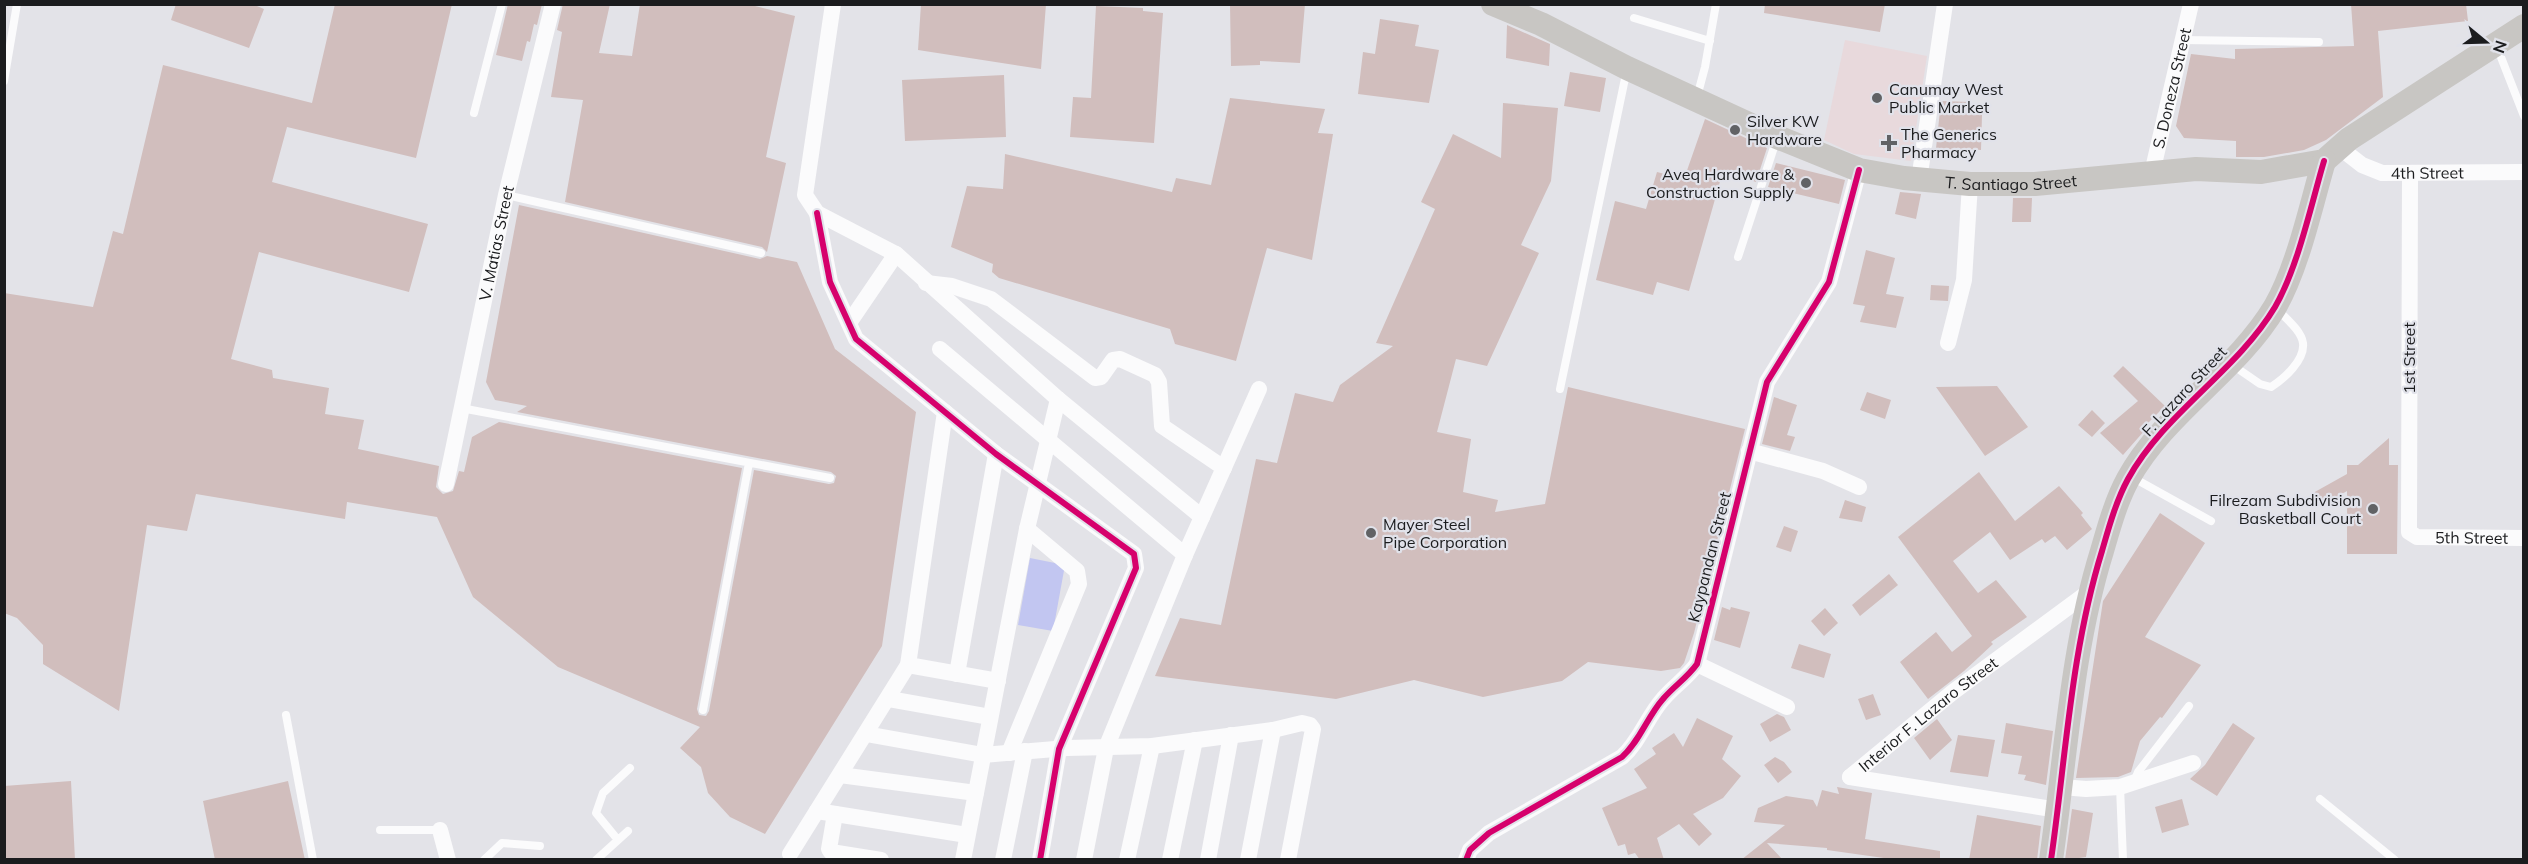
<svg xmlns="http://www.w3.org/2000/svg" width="2528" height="864" font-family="Mulish,sans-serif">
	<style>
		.commercial { fill: #e8d9dc }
		.green { fill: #c2c6f1 }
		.building { fill: #d1bebd }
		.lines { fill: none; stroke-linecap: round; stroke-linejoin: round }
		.lane { stroke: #fbfbfc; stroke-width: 8 }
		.street { stroke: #fbfbfc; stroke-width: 16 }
		.secondary { stroke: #c8c6c3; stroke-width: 24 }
		.cycleway-casing { stroke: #e1e2ea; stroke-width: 10 }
		.cycleway { stroke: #d6006c; stroke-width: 6 }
		.poi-dot { fill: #616265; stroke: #e1e2ea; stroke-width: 2 }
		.labels { text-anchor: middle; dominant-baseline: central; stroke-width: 4.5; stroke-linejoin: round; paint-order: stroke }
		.poi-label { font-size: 16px; fill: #1b1c1e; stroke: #e1e2ea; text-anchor: start }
		.street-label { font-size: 16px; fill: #1b1c1e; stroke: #e1e2ea }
	</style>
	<rect width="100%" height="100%" fill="#e3e3e8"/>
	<path class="commercial" d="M1845,40L1927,56L1911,161L1854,154L1824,140Z"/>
	<path class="green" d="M1030,558L1065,565L1053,631L1018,625Z"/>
	<path class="building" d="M176,4H252L264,9L249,48L171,20Z
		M335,4H452L416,158L287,127L272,182L428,224L409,292L259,252L231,359L272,370L273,378L329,388L325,414L364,420L358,449L439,466L436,487L443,494L453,491L459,471L464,472L472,437L499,422L742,468L697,709L699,715L706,716L709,711L754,470L829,484L834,483L836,476L831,472L517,412L527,406L495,400L486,382L519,205L760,259L767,256L797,262L835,349L916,412L882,646L765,834L730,817L708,793L701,767L680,748L700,727L558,667L473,597L437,517L347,502L345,519L196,494L187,531L147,525L119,711L43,664V645L17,618L4,613V293L93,307L113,231L123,234L163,65L312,103Z
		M508,4H542L537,25L534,24L530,42L527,41L522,61L496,55Z
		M563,4H610L599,53L632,56L640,4H747L795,16L766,157L786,163L767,252L762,247L565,202L583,100L551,97L562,32L557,30Z
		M921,4H1046L1041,69L918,50Z
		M1230,4H1305L1300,63L1260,61V65L1231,66Z
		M1765,4H1885L1880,32L1764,13Z
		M2351,4H2466L2468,21L2378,31L2383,97L2326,140L2304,150L2264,157H2236V141L2184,138L2176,126L2191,54L2235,59V49L2354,46Z
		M1096,6L1143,8V11L1163,13L1154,143L1070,137L1073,97L1091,98Z
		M1380,19L1419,25L1415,46L1439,50L1429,103L1358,94L1363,52L1375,54Z
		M1507,25L1550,44L1549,66L1506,58Z
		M1570,72L1606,78L1600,112L1564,106Z
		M1004,75L1006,137L905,141L902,80Z
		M1230,98L1325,109L1318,133L1333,134L1312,260L1267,248L1236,361L1175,344L1170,329L999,278L992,272L993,264L951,247L967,186L1003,189L1005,154L1172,192L1176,178L1211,185Z
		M1941,101L1970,102L1969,114L1982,115L1981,150L1966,149L1962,159L1935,158Z
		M1503,103L1558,108L1551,181L1521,245L1539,253L1487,366L1456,359L1437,432L1471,439L1463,492L1498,500L1495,512L1545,504L1568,387L1745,429L1694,633L1684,663L1680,668L1661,671L1588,662L1562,681L1483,697L1414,680L1336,699L1155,676L1180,618L1221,625L1256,459L1277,463L1295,393L1333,402L1340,385L1393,346L1376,343L1435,209L1421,202L1453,134L1501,158Z
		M1705,119L1767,148L1756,182L1723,171L1689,291L1657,282L1653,295L1596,280L1615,201L1646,209L1657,172L1684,179Z
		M1776,163L1845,180L1839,204L1768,187Z
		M1900,192L1921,194L1916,219L1895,214Z
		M2013,198H2032L2031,222H2012Z
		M1866,250L1895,258L1886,294L1904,297L1896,328L1860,322L1865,306L1853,304Z
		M1931,285L1949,286L1948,301L1930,300Z
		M2123,366L2165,406L2143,428L2145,430L2123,455L2100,433L2138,401L2113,376Z
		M1997,386L2028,427L1985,456L1936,387Z
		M1867,392L1891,400L1885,419L1860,410Z
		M1774,397L1797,405L1787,435L1795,437L1790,451L1762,444Z
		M2092,410L2105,423L2092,437L2078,425Z
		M2389,438V465H2398L2397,554H2347V491L2321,506L2313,493L2347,474V465H2358Z
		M1979,472L2015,521L2059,486L2083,513L2081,515L2092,529L2067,550L2055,536L2045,543L2042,539L2010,560L1990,532L1953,561L1978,593L1996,580L2027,617L1991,642L1993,644L1964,671L1928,699L1900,662L1936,632L1952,652L1972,636L1898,537Z
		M1845,500L1866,507L1862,522L1839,518Z
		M2160,513L2205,543L2145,637L2201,665L2162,718L2160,717L2140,741L2131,772L2118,777L2076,778L2103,601Z
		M1784,526L1798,531L1791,552L1776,547Z
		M1889,574L1898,585L1860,616L1852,605Z
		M1722,607L1730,610L1731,607L1750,612L1740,648L1714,640Z
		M1825,608L1838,623L1824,636L1811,621Z
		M1799,644L1831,654L1824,678L1791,668Z
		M1873,694L1881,715L1866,720L1858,699Z
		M1777,714L1784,717L1791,730L1770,742L1760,724Z
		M1697,718L1733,736L1722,759L1741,776L1723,798L1693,814L1712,834L1699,846L1679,824L1657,838L1664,860H1640L1635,853L1628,855L1625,844L1618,846L1602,808L1647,788L1634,769L1656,754L1652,748L1674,733L1683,747Z
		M1937,719L1952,740L1930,760L1914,738Z
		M2006,723L2053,731L2046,785L2024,780L2026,775L2018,774L2022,756L2001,753Z
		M2233,723L2255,738L2217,796L2190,779L2205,765Z
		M1958,735L1995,740L1988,777L1950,772Z
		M1775,757L1784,762L1792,772L1778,783L1764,765Z
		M71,781L75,860H4V786Z
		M288,781L305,860H215L203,801Z
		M1837,787L1872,793L1865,839L1940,851V860H1898L1827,850V848L1767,843L1783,860H1741L1785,825L1754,822L1758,808L1786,796L1813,800L1817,807L1822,790L1839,794Z
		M2182,799L2189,825L2162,833L2155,807Z
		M2072,809L2093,813L2086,857L2065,860Z
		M1977,815L2041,826L2037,860H1969Z"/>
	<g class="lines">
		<path class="lane" d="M1634,18L1710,41
			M2183,40L2319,42
			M2497,47L2524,116
			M4,81L17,4
			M1697,97L1705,67L1716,4
			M474,113L502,4
			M506,195L761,253
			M1738,257L1777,138
			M2231,364L2260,384L2271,387C2284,379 2305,360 2303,343C2301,330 2285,318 2277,309
			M1560,389L1627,69
			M461,408L830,478
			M2130,476L2211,521
			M703,710L749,463
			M286,715L313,860
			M2134,782L2138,772L2189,706
			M2120,787L2123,860
			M2320,799L2395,860
			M380,830H440
			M618,840L596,813L603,793L630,768
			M484,860L502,843L540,846
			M596,860L628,831"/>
		<g class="street">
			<path d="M833,4L805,195L817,213L896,254L1058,399L1202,517"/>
			<path id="s1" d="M2339,147L2362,165L2382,173L2524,172"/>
			<path id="s2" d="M2152,173L2191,4"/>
			<path id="s3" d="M2410,174L2409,532L2417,537L2524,538"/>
			<path d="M1919,180L1945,4"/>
			<path d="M817,213L830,282L856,339L996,454L1134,554L1136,568L1059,749L1040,860"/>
			<path d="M926,283L952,286L991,299L1095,378L1101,377L1113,360L1120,359L1155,375L1159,382L1162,426L1224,468"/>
			<path d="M849,323L896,254"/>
			<path d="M1948,343L1964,280L1970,184"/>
			<path d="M940,349L1185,555"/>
			<path d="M1749,451L1823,471L1859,487"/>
			<path id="s4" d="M446,484L506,195L553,4"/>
			<path d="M1697,664L1787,707"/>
			<path d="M908,665L998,681"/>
			<path d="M957,674L996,454"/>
			<path d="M889,699L990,717"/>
			<path d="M866,734L983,755L1067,748L1152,746L1273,730L1302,723L1310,725L1313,729L1288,860"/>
			<path d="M1009,753L1079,584L1077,571L1027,529"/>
			<path d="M840,775L976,793"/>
			<path id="s5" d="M1850,777L1953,692L2090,591"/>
			<path d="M1850,777L2058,810"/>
			<path d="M2062,787L2086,789L2120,787L2193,763"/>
			<path d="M817,811L967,835"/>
			<path d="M835,814L829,849L831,852L881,860"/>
			<path d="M440,830L448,860"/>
			<path d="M790,854L908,665L945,412"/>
			<path d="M963,860L1027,529L1058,399"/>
			<path d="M1003,860L1025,751"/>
			<path d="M1084,860L1106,748L1185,555L1259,389"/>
			<path d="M1127,860L1152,746"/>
			<path d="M1170,860L1195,740"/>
			<path d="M1208,860L1231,735"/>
			<path d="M1248,860L1273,730"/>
			<path d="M1466,860L1470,850L1489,833L1622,757C1640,741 1647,717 1663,699C1674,686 1687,678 1697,664L1767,382L1829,282L1859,170"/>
		</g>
		<g class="secondary">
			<path id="s6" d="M1493,4L1541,24L1627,68L1777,137L1859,170L1904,178L1970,184H2035L2196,169L2261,172L2324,161L2349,139L2524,26"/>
			<path d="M2051,860C2066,756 2071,651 2102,551C2109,527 2116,501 2128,479C2165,412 2236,372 2275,307C2298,267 2311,205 2324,161"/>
		</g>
		<defs>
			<path id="cycleway" d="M817,213L830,282L856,339L996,454L1134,554L1136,568L1059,749L1040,860
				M1466,860L1470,850L1489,833L1622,757C1640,741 1647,717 1663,699C1674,686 1687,678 1697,664L1767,382L1829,282L1859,170
				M2051,860C2066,756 2071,651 2102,551C2109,527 2116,501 2128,479C2165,412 2236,372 2275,307C2298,267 2311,205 2324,161"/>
		</defs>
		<use href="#cycleway" class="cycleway-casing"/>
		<use href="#cycleway" class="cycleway"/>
	</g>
	<g class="poi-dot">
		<circle cx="1877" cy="98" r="6"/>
		<circle cx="1735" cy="130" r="6"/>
		<path d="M1886 134h6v6h6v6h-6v6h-6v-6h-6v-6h6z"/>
		<circle cx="1806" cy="183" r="6"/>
		<circle cx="2373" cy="509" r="6"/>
		<circle cx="1371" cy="533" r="6"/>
	</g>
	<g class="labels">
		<g class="poi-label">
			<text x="1889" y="89">Canumay West<tspan x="1889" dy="18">Public Market</tspan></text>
			<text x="1747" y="121">Silver KW<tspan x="1747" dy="18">Hardware</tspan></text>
			<text x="1901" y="134">The Generics<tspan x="1901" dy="18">Pharmacy</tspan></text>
			<text x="1794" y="174" text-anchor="end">Aveq Hardware &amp;<tspan x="1794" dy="18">Construction Supply</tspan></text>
			<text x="2361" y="500" text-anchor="end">Filrezam Subdivision<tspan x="2361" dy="18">Basketball Court</tspan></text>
			<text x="1383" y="524">Mayer Steel<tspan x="1383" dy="18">Pipe Corporation</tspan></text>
		</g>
		<g class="street-label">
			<text stroke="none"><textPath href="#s2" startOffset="87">S. Doneza Street</textPath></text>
			<text stroke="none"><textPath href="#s1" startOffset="96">4th Street</textPath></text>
			<text stroke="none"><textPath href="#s6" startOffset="555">T. Santiago Street</textPath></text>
			<text stroke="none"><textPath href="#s4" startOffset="246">V. Matias Street</textPath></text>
			<text transform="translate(2409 358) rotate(-90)">1st Street</text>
			<text transform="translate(2184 391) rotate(-47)">F. Lazaro Street</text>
			<text stroke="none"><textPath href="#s3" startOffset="422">5th Street</textPath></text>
			<text transform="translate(1709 557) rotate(-76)">Kaypandan Street</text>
			<text stroke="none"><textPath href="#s5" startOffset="100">Interior F. Lazaro Street</textPath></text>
		</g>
	</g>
	<rect width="2528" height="864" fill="none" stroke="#1b1c1e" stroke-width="12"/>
	<g transform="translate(2486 42) rotate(109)" stroke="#e1e2ea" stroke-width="4.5" paint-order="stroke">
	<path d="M0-4.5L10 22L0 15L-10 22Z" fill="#1b1c1e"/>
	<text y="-9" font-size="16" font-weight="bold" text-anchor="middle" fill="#1b1c1e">N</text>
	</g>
</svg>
